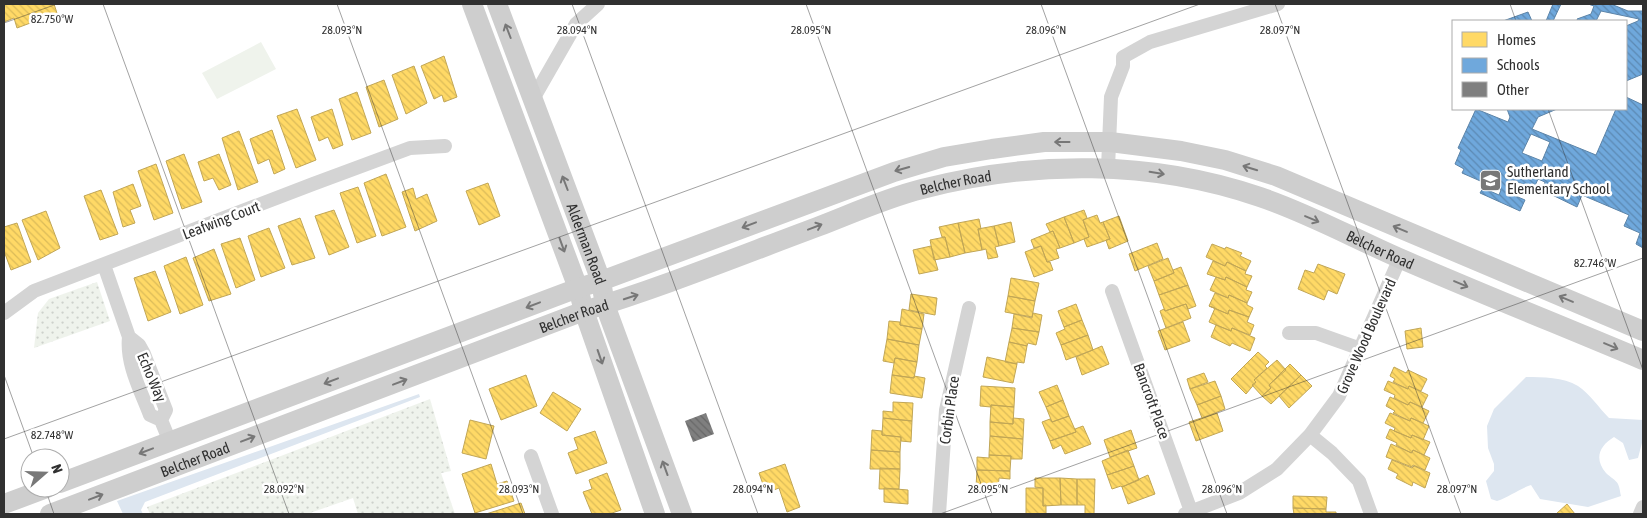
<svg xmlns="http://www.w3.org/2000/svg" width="1647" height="518" font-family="'Asap Condensed',sans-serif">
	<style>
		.green { fill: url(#green-dots) }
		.pitch { fill: #eff3ec }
		.water { fill: #dde6f0 }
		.homes { fill: url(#homes-back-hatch); stroke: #c1a656 }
		.schools { fill: url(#schools-back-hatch); stroke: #5c84a8; fill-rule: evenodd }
		.building { fill: url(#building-back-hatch) }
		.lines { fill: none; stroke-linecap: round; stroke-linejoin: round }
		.street { stroke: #d4d4d4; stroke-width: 14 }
		.secondary { stroke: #cecece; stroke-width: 20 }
		.oneway { stroke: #777 }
		.ticks { fill: none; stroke: #303030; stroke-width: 1; stroke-opacity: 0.45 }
		.labels { text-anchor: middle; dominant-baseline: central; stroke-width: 5; stroke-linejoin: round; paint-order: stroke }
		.poi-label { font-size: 15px; fill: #303030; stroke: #fff; text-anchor: start }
		.street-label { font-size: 15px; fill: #303030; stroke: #fff }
		.ticks-label { font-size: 12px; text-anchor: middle; fill: #303030; stroke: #fff; stroke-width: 5; stroke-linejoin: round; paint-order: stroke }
	</style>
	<defs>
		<pattern id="green-dots" width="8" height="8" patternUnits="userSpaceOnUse" patternTransform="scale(1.25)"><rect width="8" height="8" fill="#eff3ec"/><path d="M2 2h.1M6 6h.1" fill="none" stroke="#cdd1cb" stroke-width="1.8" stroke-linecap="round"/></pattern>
		<pattern id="homes-back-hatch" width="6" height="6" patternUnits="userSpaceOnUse" patternTransform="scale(1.25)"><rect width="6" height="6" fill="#ffd966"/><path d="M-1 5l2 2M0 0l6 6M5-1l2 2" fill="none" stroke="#dbbb59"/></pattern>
		<pattern id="schools-back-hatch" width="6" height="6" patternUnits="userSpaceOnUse" patternTransform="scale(1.25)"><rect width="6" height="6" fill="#6fa8dc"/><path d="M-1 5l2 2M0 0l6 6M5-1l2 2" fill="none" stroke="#5c89b3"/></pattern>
		<pattern id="building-back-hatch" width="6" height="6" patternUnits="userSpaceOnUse" patternTransform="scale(1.25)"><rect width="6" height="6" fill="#7f7f7f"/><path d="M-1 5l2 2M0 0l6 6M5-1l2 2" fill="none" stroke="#686868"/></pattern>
	</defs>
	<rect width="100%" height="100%" fill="#fff"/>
	<path class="green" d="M97,282L110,321L34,348L38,313L49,299Z
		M430,399L451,471L441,473L455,514H358L353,498L307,514H150L147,507Z"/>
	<path class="pitch" d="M261,42L276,69L217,99L202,73Z"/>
	<path class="water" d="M1526,377C1543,377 1563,377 1578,386C1590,394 1599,408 1609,418L1643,420V439L1638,458L1629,460L1623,443L1614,437C1599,446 1594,459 1606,473C1610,477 1616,480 1618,484C1620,488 1620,493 1621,496L1588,507L1540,499L1531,485C1519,489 1509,497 1497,501L1491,499L1486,481L1494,471V464L1488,448L1487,426L1494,409Z
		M419,394L420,397L145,502L141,510L143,514H123L117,501Z"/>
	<path class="homes" d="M4,4H54L57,13L17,28L14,18L4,22Z
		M444,56L457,97L444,102L442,95L434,99L421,66Z
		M414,66L427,103L406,114L392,75Z
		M384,80L398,119L379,127L366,87Z
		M357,92L371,133L352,140L339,99Z
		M297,109L316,160L296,168L277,116Z
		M332,109L343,145L333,149L328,137L319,141L311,117Z
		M272,130L285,169L274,174L269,159L258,164L250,139Z
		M239,131L258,182L238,190L222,138Z
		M184,154L202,202L182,209L166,161Z
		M219,154L231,185L219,190L213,178L204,181L198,162Z
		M156,164L173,213L154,220L138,171Z
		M386,174L406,227L382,236L364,183Z
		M488,183L500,216L479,225L466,191Z
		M133,184L141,206L130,210L135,223L123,227L113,192Z
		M358,187L376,236L357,243L340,193Z
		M413,188L416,199L427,194L437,221L415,231L402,192Z
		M101,190L118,234L100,240L84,196Z
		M334,210L349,247L329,255L315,216Z
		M1084,210L1087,218L1083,220L1089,237L1074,243L1064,217Z
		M46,211L60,248L38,260L22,220Z
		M1097,215L1100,223L1103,222L1110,239L1087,247L1084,239L1089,237L1083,220Z
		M1119,216L1128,241L1109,249L1106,240L1110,239L1103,222Z
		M1064,217L1074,243L1060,248L1053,231L1050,232L1046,224Z
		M300,218L315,258L292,265L278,226Z
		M979,219L981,229H978L982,250L965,253L958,223Z
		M1011,222L1015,242L999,246L994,226Z
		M17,223L31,262L11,270L4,251V227Z
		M958,223L965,253L950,257L945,237H942L939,227Z
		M994,226L999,246L995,247L998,257L988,259L986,249L982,250L978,229Z
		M269,228L285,268L261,277L248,236Z
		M1053,231L1060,248L1056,249L1059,258L1047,262L1041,246L1034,248L1031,240Z
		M945,237L950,257L934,260L930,240Z
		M240,238L255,280L236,288L221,244Z
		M1157,243L1163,259L1135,271L1129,254Z
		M1212,244L1225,249L1226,247L1242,253L1240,256L1251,261L1246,271L1227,262L1225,266L1206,257Z
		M931,246L938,270L919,274L913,250Z
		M1041,246L1047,262H1050L1053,270L1034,277L1025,252Z
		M214,249L231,294L209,301L193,258Z
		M186,257L203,305L180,314L164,266Z
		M1168,258L1174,273L1154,281L1148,266Z
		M1213,261L1225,266L1227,262L1246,271L1245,274L1252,276L1247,287L1226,277L1225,280L1207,274Z
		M1318,264L1345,274L1337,294L1328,290L1324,300L1298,289L1305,270L1314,273Z
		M1181,267L1188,285L1159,295L1154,281L1174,273L1173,270Z
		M155,271L171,312L148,321L134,278Z
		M1216,277L1225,280L1226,277L1247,287L1246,290L1252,292L1247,303L1229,295L1228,298L1210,290Z
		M1011,278L1039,283L1035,301L1008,296Z
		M1188,285L1196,306L1188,309L1186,304L1165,311L1159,295Z
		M1215,293L1228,298L1229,295L1247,303V305L1253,308L1249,317L1229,310L1228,314L1209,306Z
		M911,294L937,298L935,315L909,310Z
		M1008,296L1035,301L1032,317L1005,312Z
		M1076,304L1082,320L1064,327L1058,311Z
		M1186,304L1191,318L1166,328L1160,311L1164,309L1165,311Z
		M1209,306L1228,314L1229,310L1249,317L1247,322L1254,325L1250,335L1232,328L1231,331L1209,322L1215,308Z
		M902,309L924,314L922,329L900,325Z
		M1033,313L1042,315L1039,332L1012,328L1014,314L1032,318Z
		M1082,320L1088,335L1061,345L1056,333L1065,329L1064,327Z
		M889,321L900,322V325L922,329L919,345L887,339Z
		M1183,322L1190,341L1165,350L1158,331Z
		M1216,325L1231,331L1232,328L1255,338L1250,351L1232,343L1230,346L1211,337Z
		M1012,328L1039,332L1036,345L1028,343L1027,346L1009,342Z
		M1421,328L1423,347L1407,349L1405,331Z
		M1088,335L1093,350L1066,360L1061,345Z
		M887,339L919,345L917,362L895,358L894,363L883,361Z
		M1009,342L1027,346L1024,363L1017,362V364L1005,362Z
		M1102,346L1109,364L1082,375L1076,357Z
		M1258,352L1269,362L1265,366L1267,368L1254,380L1256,382L1246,394L1231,379Z
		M987,357L1017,364L1013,383L983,377Z
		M895,358L917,362L914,378L892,375Z
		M1277,360L1286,370L1269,385L1271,388L1262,396L1252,385L1256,382L1254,380Z
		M1290,364L1301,375L1271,404L1262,396L1271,388L1269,385Z
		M1394,367L1406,373L1408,370L1427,379L1421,391L1409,386L1408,389L1393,382L1395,379L1390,376Z
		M1204,373L1208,382L1190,389L1187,379Z
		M526,375L537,406L501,420L489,389Z
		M892,375L914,378V376L925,378L922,398L890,393Z
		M1301,375L1312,386L1289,408L1279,396Z
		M1215,381L1221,396L1197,405L1190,389Z
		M1388,381L1408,389L1409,386L1428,395L1422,407L1410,402L1408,405L1394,398L1395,395L1384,390Z
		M1057,385L1063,400L1046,407L1039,392Z
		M981,386L1015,388L1014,407L991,405V407L980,406Z
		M553,392L581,409L567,431L540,413Z
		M1221,396L1225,409L1202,418L1197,405Z
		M1390,397L1408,405L1410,402L1429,411L1423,423L1411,418L1410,421L1393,413L1395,411L1386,406Z
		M1063,400L1069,416L1052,422L1046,407Z
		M893,402L913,403L912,421L883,418V411L893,412Z
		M991,405L1014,407L1013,424L990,422Z
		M1217,413L1223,431L1196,441L1189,422Z
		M1390,413L1410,421L1411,418L1429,426L1423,440L1412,435L1411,438L1394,431L1395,428L1385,423Z
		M1069,416L1076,432L1050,441L1042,422L1050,419L1052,422Z
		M883,418L912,421L911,442L901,441V437L882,435Z
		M1013,418L1024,419L1023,439L990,436V422L1013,424Z
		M470,420L494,426L486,459L462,453Z
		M1083,426L1091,444L1065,454L1061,445L1053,449L1050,441L1076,432L1075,429Z
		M1390,429L1411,438L1412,435L1430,442L1424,455L1413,450L1411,453L1396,445L1397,443L1386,438Z
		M872,430L882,431V435L901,437L900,452L871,450Z
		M1131,430L1137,448L1110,457L1104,440Z
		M595,431L607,463L576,474L568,453L578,449L574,438Z
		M990,436L1023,439L1022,459H1011V456L989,455Z
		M1391,444L1412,453L1413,450L1430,458L1425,470L1413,465L1412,467L1386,457Z
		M871,450L900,452V469H870Z
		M1128,450L1134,466L1107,475L1102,461Z
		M989,455L1011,456L1010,471L977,470V457L989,458Z
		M1392,460L1412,468L1414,466L1430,473L1425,488L1413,482L1412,486L1396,478L1398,474L1388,469Z
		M491,464L497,484L507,481L514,501L475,513L462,474Z
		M785,464L800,507L787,512L779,488L766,493L759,473Z
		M1134,466L1139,480L1122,487L1121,486L1112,489L1107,475Z
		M880,468L900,469L899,489H879Z
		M977,470L1010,471V479L999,478L998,489L976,487Z
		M607,473L621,510L609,514H592L583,492L592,489L589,480Z
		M1148,475L1155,494L1128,504L1122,487Z
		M1035,478H1060L1061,505L1043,506V488L1035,487Z
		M1060,478L1077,479V505H1061Z
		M1077,479H1095L1094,514H1085V505H1077Z
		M884,488L908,490V504L884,502Z
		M1026,488H1043V506L1046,505V514H1026Z
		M1293,496L1327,497L1326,509L1293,508Z
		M521,503L525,514H486Z
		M1567,504L1575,514H1555H1556Z
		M1293,508L1326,509V512H1336V514H1294Z"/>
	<path class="schools" d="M1553,4H1561L1553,21H1546Z
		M1588,4H1611L1628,11H1643V74L1626,81V26L1638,21L1639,19L1601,11L1596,21H1578L1577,19L1591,14L1594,6Z
		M1528,12L1532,21H1503Z
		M1626,97L1643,105V248L1636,244L1640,233L1624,226L1629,215L1582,195L1577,207L1542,190L1545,182L1538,179L1534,188L1512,180L1506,192L1525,200L1520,211L1480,193L1483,188L1499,195L1501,190L1462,173L1464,169L1455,164L1461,150L1458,148L1476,109L1508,122L1510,117L1507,109H1557L1538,117L1532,129L1596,155L1616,109H1626ZM1531,134L1550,142L1542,161L1522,153Z"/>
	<path class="building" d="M706,413L714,434L693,442L685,421Z"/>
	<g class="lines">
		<path class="street" d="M533,99L576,24L598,4
			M1108,168L1111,97L1123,66V57L1150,42L1278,4
			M104,265L129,337C126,364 141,391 150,415L161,420L170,442
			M1112,291L1192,514
			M4,313L34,291L313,184L410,148L445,146
			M1289,333H1316L1361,349
			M129,337L139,345L144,354L166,410L161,420
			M1310,435L1332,453L1359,481L1371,514
			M531,456L552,514
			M939,514L946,410L969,308
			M1185,514L1239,493L1277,469L1310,435L1339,396L1400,258
			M1640,514L1643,507"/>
		<g class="secondary">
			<path d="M472,4L578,288L584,311L655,514"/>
			<path id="s1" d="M497,4L601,281L605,305L682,514"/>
			<path d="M60,483L578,288L601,281L894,172L944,157L992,149L1044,142H1110L1181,151L1225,160L1276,176L1643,331"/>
			<path d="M4,504L47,488"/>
			<path id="s2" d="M50,514L584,311C663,287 739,256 817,227C851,214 886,198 922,189C1033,160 1152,160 1260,197C1308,213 1353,238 1399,258C1480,293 1562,326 1643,360"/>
		</g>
	</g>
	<defs><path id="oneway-shaft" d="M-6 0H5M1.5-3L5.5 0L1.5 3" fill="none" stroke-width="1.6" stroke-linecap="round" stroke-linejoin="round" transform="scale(1.25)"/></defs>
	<g class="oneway">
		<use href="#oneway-shaft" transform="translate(508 31) rotate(-111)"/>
		<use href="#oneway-shaft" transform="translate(1062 142) rotate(180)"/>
		<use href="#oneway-shaft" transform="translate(1250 168) rotate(-163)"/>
		<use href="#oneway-shaft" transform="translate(902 169) rotate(164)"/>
		<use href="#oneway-shaft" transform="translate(1157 173) rotate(9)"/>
		<use href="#oneway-shaft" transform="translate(565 183) rotate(-111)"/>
		<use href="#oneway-shaft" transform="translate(1312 219) rotate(23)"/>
		<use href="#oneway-shaft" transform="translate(749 225) rotate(159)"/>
		<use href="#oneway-shaft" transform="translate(815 227) rotate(-21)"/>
		<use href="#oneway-shaft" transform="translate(1400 229) rotate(-157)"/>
		<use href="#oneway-shaft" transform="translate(562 245) rotate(70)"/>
		<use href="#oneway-shaft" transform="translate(1461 284) rotate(23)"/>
		<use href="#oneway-shaft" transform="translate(631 297) rotate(-18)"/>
		<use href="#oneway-shaft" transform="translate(1566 299) rotate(-157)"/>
		<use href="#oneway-shaft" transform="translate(533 305) rotate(159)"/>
		<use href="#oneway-shaft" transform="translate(1611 346) rotate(23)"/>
		<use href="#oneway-shaft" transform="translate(600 357) rotate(71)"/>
		<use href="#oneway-shaft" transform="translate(331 381) rotate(159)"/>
		<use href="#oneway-shaft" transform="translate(400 382) rotate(-21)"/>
		<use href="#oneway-shaft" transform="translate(248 439) rotate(-21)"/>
		<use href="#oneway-shaft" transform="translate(146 451) rotate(159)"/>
		<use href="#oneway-shaft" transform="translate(665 468) rotate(-110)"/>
		<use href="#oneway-shaft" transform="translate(96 497) rotate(-21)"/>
	</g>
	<path class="ticks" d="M103,4L289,514M337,4L523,514M572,4L758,514M806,4L992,514M1041,4L1227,514M1275,4L1461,514M1510,4L1516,21M4,23L57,4M1548,109L1643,370M4,375L34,458M4,439L1200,4M45,488L54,514M940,514L1643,258"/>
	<defs>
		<symbol id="school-square" viewBox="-11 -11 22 22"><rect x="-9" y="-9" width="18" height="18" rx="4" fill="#787878" stroke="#fff"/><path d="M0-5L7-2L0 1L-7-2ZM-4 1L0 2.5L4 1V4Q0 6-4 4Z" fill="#fff"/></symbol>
	</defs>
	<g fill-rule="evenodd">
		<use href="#school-square" x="1478" y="168" width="25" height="25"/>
	</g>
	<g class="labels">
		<g class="poi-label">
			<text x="1507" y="171">Sutherland<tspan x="1507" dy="17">Elementary School</tspan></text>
		</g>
		<g class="street-label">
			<text stroke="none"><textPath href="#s2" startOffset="965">Belcher Road</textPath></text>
			<text transform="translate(221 220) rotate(-21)">Leafwing Court</text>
			<text stroke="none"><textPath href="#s1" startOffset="256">Alderman Road</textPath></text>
			<text stroke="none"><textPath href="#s2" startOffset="1405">Belcher Road</textPath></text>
			<text stroke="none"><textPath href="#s2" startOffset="560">Belcher Road</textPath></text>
			<text transform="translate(1366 336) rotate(-66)">Grove Wood Boulevard</text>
			<text transform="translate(152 377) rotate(67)">Echo Way</text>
			<text transform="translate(1152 401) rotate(70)">Bancroft Place</text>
			<text transform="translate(949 410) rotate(-82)">Corbin Place</text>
			<text stroke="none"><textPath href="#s2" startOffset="155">Belcher Road</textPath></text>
		</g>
	</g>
	<g class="ticks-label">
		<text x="52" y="23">82.750°W</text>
		<text x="342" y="34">28.093°N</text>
		<text x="577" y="34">28.094°N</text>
		<text x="811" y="34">28.095°N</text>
		<text x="1046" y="34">28.096°N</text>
		<text x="1280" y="34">28.097°N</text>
		<text x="1595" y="267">82.746°W</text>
		<text x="52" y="439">82.748°W</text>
		<text x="284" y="493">28.092°N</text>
		<text x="519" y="493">28.093°N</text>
		<text x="753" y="493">28.094°N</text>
		<text x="988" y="493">28.095°N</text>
		<text x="1222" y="493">28.096°N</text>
		<text x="1457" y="493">28.097°N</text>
	</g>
	<rect width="1647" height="518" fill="none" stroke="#303030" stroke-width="10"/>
	<rect x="1452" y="20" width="175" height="90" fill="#ffffff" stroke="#acacac"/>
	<rect x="1462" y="32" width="25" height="15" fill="#ffd966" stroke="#acacac"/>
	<text x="1497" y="45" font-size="15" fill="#303030">Homes</text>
	<rect x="1462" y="58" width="25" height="15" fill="#6fa8dc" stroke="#acacac"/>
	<text x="1497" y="70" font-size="15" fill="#303030">Schools</text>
	<rect x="1462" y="82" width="25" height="15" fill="#7f7f7f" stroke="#acacac"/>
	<text x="1497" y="95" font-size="15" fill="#303030">Other</text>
	<g transform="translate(45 473) rotate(70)"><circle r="24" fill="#ffffff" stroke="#acacac"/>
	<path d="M0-4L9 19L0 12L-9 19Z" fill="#787878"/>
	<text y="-8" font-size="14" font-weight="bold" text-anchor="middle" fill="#303030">N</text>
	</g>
</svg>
